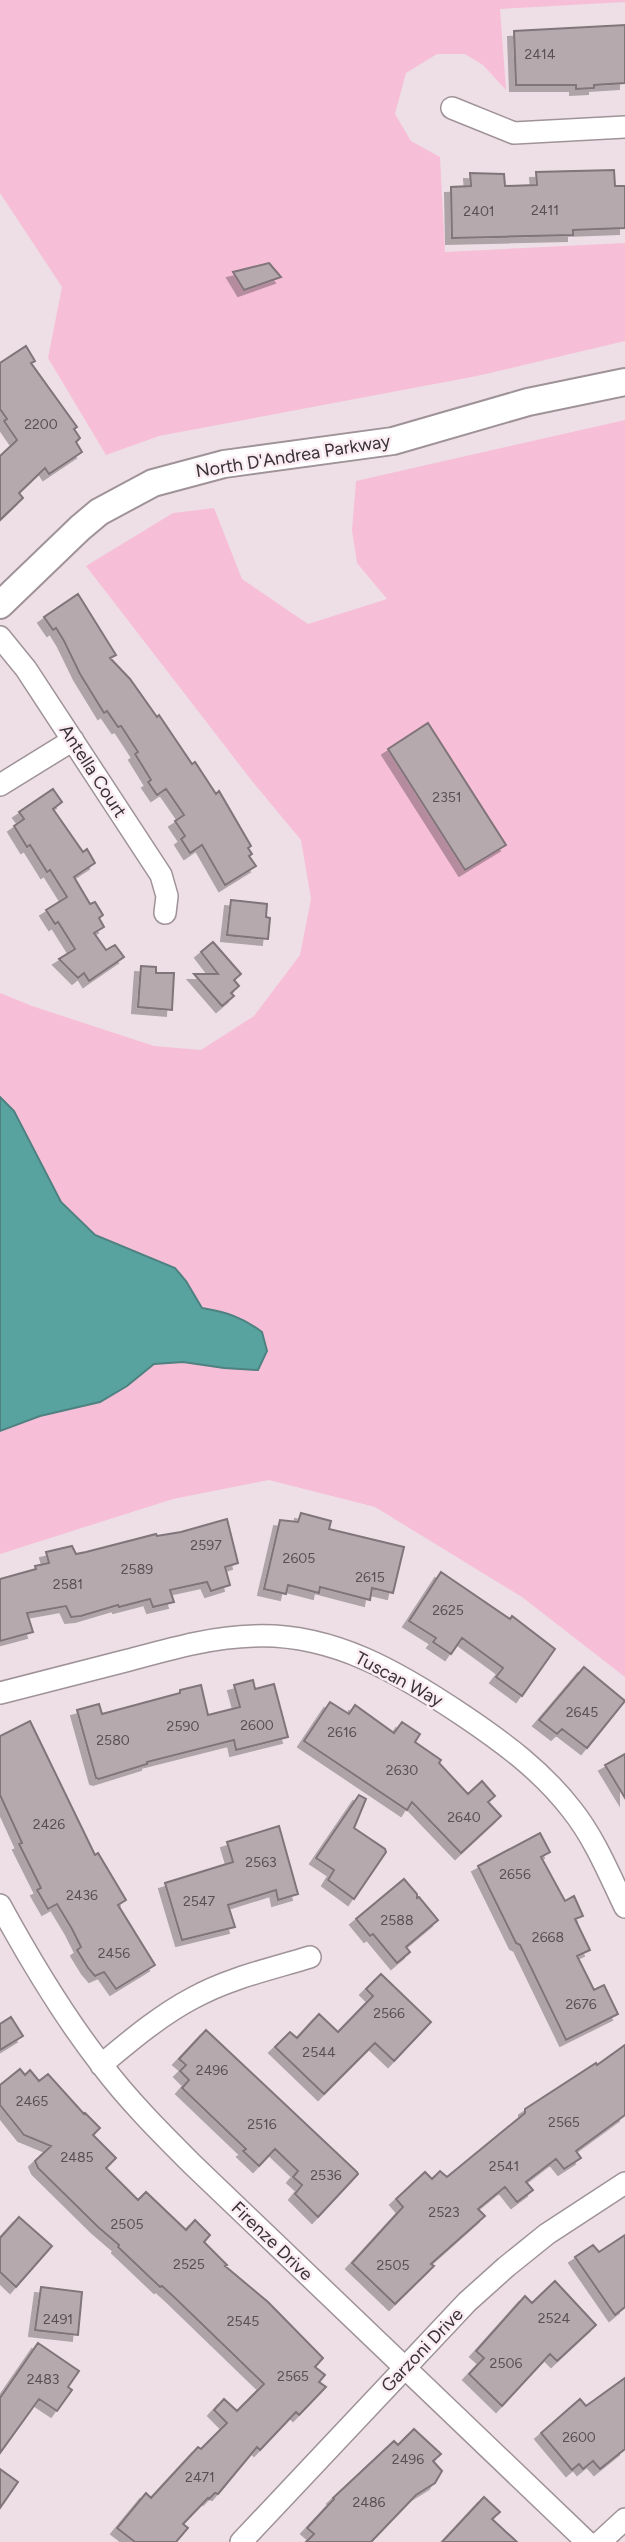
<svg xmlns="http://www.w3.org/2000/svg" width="625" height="2542" font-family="Figtree,sans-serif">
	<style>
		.green { fill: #f7bfd7 }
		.water { fill: #58a3a0; stroke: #4e8180; stroke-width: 2 }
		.building { fill: #b6a9ae; stroke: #807479; stroke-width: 2; filter: url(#shadow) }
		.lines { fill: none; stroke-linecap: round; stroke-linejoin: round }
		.minor-casing { stroke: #9f9398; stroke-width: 24 }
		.tertiary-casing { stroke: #9f9398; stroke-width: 30 }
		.minor { stroke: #fff; stroke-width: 21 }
		.tertiary { stroke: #fff; stroke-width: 26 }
		.labels { text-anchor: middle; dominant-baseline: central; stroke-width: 5; stroke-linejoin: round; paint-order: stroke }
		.number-label { font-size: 14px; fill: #585053 }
		.street-label { font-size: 18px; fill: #383235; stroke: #faecf2 }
	</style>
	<defs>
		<filter id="shadow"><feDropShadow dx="-6" dy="6" stdDeviation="0" flood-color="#0004"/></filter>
	</defs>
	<rect width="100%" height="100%" fill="#eddfe5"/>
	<path class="green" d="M0,0H625V2L500,9L506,90L483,65L465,54H437L406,73L395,114L411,141L440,157L445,252L625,243V341L477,376L159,436L106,455L48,358L62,287L0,193Z
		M625,420V1677L522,1597L375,1507L269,1480L173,1499L0,1554V993L32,1006L154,1046L201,1050L254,1016L300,955L311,899L301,840L252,781L86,566L173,513L214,508L242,579L308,624L387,599L357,563L352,530L356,481Z"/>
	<path class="water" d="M0,1097L14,1111L61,1202L95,1235L175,1268L186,1281L202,1308C226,1312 242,1317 262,1332L267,1351L258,1370L224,1368L183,1362L154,1364L127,1386L100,1402L40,1416L0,1431Z"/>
	<path class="building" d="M625,25V83L594,85V88L576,89V85H516L514,31Z
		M614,170L615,186H625V228L573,230V235L452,238L451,187L471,186L470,173L504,174L505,186L537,185L536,172Z
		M269,263L281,277L244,290L233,272Z
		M26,346L35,361L31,363L77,427L74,429L80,438L76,442L82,452L49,474L45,468L19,493L23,498L0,520V456L17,440L4,421L7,419L0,409V363Z
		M78,594L116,655L110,658L130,679L157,717L159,715L192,764L195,762L216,794L219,791L251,846L248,848L252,854L249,856L256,866L225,885L202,845L190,853L181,839L185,836L175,821L184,815L166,789L157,795L148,782L151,780L135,754L138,752L121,726L118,727L107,711L104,713L80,674L64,641L56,628L53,630L44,617Z
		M428,723L506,845L465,870L388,749Z
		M53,789L62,802L53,809L83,852L87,849L95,863L74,877L90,904L95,902L103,915L99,918L104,927L94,933L106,950L115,945L124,957L89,981L84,973L78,978L59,959L75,949L58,922L55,924L46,910L67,897L50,870L47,872L30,845L27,847L14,826L24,819L19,812Z
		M231,900L267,904L266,917L270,918L268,939L227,935Z
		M213,942L241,974L234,980L239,986L231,993L234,996L222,1006L194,974H218L201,952Z
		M141,966L156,967V973H174L172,1010L138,1007Z
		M301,1513L331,1521L329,1529L404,1547L393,1593L372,1588L370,1600L320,1587L319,1593L288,1585L286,1594L264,1589L280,1520L298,1522Z
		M227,1519L238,1563L225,1567L230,1585L211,1591L207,1582L170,1590L174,1602L153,1607L150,1599L119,1607L118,1605L81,1616L71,1617L66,1606L27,1613L33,1632L0,1641V1579L36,1569L35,1566L49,1563L46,1552L72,1546L76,1554L86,1552L156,1534L157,1536L181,1532Z
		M441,1572L510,1619L512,1616L555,1649L522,1696L496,1677L503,1668L462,1638L451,1654L433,1642L436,1638L409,1621Z
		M584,1667L625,1701L587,1748L562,1729L557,1734L539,1720Z
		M253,1680L255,1689L274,1684L288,1737L236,1750L234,1740L147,1762V1764L99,1779L96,1778L77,1710L99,1704L102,1714L180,1693V1690L201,1685L208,1715L240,1707L234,1685Z
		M330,1702L349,1714L355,1705L394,1733L402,1722L420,1734L415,1742L441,1760L439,1763L468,1794L482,1781L495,1796L488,1802L501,1816L461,1853L412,1802L407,1810L304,1741Z
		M30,1721L95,1855L98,1853L126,1900L118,1905L155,1965L116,1989L104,1972L95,1976L88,1968L77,1950L81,1947L72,1929L57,1904L48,1909L37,1890L41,1888L19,1844L22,1843L0,1795V1736Z
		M625,1754V1798L605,1765Z
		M359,1795L366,1799L354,1828L385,1849L386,1852L354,1899L328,1880L334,1870L316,1858Z
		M279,1826L298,1894L278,1900L276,1890L228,1905L235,1927L182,1940L165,1883L233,1862L227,1842Z
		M540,1833L550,1852L541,1857L565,1901L574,1896L583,1916L575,1919L590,1950L577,1956L594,1990L604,1985L618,2014L566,2040L520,1945L516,1943L478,1866Z
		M404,1879L417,1894V1898L419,1897L438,1920L406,1947L410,1952L397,1963L373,1934L370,1936L356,1919Z
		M381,1974L431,2022L394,2061L375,2043L324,2094L275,2047L290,2032L297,2038L319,2014L338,2032L373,1996L366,1989Z
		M11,2017L23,2036L0,2050V2024Z
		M206,2030L357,2172L358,2174L318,2217L295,2194L302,2185L293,2177L298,2171L275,2149L259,2166L243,2151L246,2149L182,2088L189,2080L180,2071L186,2065L179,2059Z
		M625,2045V2115L576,2151L581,2158L564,2169L556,2159L526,2182L533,2190L517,2202L505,2187L478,2209L485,2216L431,2264L434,2266L395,2304L352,2263L403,2207L396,2199L425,2172L432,2179L440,2171L447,2177L525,2113V2109L596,2063L597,2065Z
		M20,2069L25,2075L30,2070L39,2081L48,2074L84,2114L85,2113L100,2128L93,2135L116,2158L106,2168L138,2200L146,2192L186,2230L195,2220L210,2235L204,2242L227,2265L225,2266L268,2302L323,2358L315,2367L325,2375L319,2382L326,2387L299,2415L296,2412L260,2450L257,2447L218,2494L215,2493L209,2499L208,2498L183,2524L188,2528L176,2542H135L117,2528L146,2493L151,2498L198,2447L201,2449L227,2423L214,2410L224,2399L237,2411L264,2384L175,2298L162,2286L160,2287L118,2247L119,2245L98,2227L38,2168L35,2161L51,2146L24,2135L0,2105V2085Z
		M19,2217L52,2246L16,2287L0,2272V2238Z
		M625,2235V2307L615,2315L575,2257L593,2245L599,2252Z
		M555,2281L596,2325L557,2361L550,2354L502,2406L469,2374L484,2358L476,2351L525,2296L532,2303Z
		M41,2287L82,2292L78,2335L35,2330Z
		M38,2343L79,2371L68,2387L72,2390L57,2411L39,2399L0,2453V2398Z
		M625,2378V2449L600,2469L593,2461L583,2469L579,2464L572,2470L541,2433L580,2399L586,2406Z
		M414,2429L441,2454L433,2461L442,2471L435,2483L416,2495L371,2542H306L314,2534L307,2528L334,2499L333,2498L394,2441L398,2445Z
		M0,2469L18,2482L0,2508Z
		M484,2497L500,2512L492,2519L517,2542H442Z"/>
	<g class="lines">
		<defs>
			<path id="minor" d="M452,108L514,133L625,127
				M0,637L26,669L161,875L167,896L165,913
				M0,785L73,740
				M0,1693C43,1682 86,1671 129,1660C170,1649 211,1637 254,1636C333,1633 400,1673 464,1716C504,1743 542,1771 572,1810C595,1839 609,1874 625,1907
				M0,1905C30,1960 62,2014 101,2064C128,2100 160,2132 192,2164L587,2542
				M101,2065C130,2041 159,2016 193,1998C229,1978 271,1969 310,1957
				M241,2542L467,2302L506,2267L547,2234L625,2183
				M600,2542L625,2519"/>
			<path id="tertiary" d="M0,605L80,528L99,512L153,483L224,464L393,441L528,402L625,382"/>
		</defs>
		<use href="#minor" class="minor-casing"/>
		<use href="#tertiary" class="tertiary-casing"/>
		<use href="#minor" class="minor"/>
		<use href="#tertiary" class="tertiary"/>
	</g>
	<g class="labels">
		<g class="number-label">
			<text x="540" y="54">2414</text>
			<text x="545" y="210">2411</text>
			<text x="479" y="211">2401</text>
			<text x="41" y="424">2200</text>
			<text x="447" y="797">2351</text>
			<text x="206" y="1545">2597</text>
			<text x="299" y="1558">2605</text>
			<text x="137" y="1569">2589</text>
			<text x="370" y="1577">2615</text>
			<text x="68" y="1584">2581</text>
			<text x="448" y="1610">2625</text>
			<text x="582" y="1712">2645</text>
			<text x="257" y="1725">2600</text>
			<text x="183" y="1726">2590</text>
			<text x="342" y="1732">2616</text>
			<text x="113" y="1740">2580</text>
			<text x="402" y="1770">2630</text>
			<text x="464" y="1817">2640</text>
			<text x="49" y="1824">2426</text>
			<text x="261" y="1862">2563</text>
			<text x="515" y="1874">2656</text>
			<text x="82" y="1895">2436</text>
			<text x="199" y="1901">2547</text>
			<text x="397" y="1920">2588</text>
			<text x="548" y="1937">2668</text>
			<text x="114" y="1953">2456</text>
			<text x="581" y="2004">2676</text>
			<text x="389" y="2013">2566</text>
			<text x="319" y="2052">2544</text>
			<text x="212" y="2070">2496</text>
			<text x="32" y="2101">2465</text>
			<text x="564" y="2122">2565</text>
			<text x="262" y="2124">2516</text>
			<text x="77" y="2157">2485</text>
			<text x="504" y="2166">2541</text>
			<text x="326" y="2175">2536</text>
			<text x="444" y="2212">2523</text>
			<text x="127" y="2224">2505</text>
			<text x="189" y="2264">2525</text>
			<text x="393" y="2265">2505</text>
			<text x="554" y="2318">2524</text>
			<text x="58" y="2319">2491</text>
			<text x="243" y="2321">2545</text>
			<text x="506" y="2363">2506</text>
			<text x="293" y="2376">2565</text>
			<text x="43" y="2379">2483</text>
			<text x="579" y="2437">2600</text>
			<text x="408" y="2459">2496</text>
			<text x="200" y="2477">2471</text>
			<text x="369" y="2502">2486</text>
		</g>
		<g class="street-label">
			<text transform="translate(293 456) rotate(-9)">North D'Andrea Parkway</text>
			<text transform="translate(93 771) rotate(57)">Antella Court</text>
			<text transform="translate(399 1679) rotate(28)">Tuscan Way</text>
			<text transform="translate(272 2241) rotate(44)">Firenze Drive</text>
			<text transform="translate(422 2350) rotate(-46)">Garzoni Drive</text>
		</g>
	</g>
</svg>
